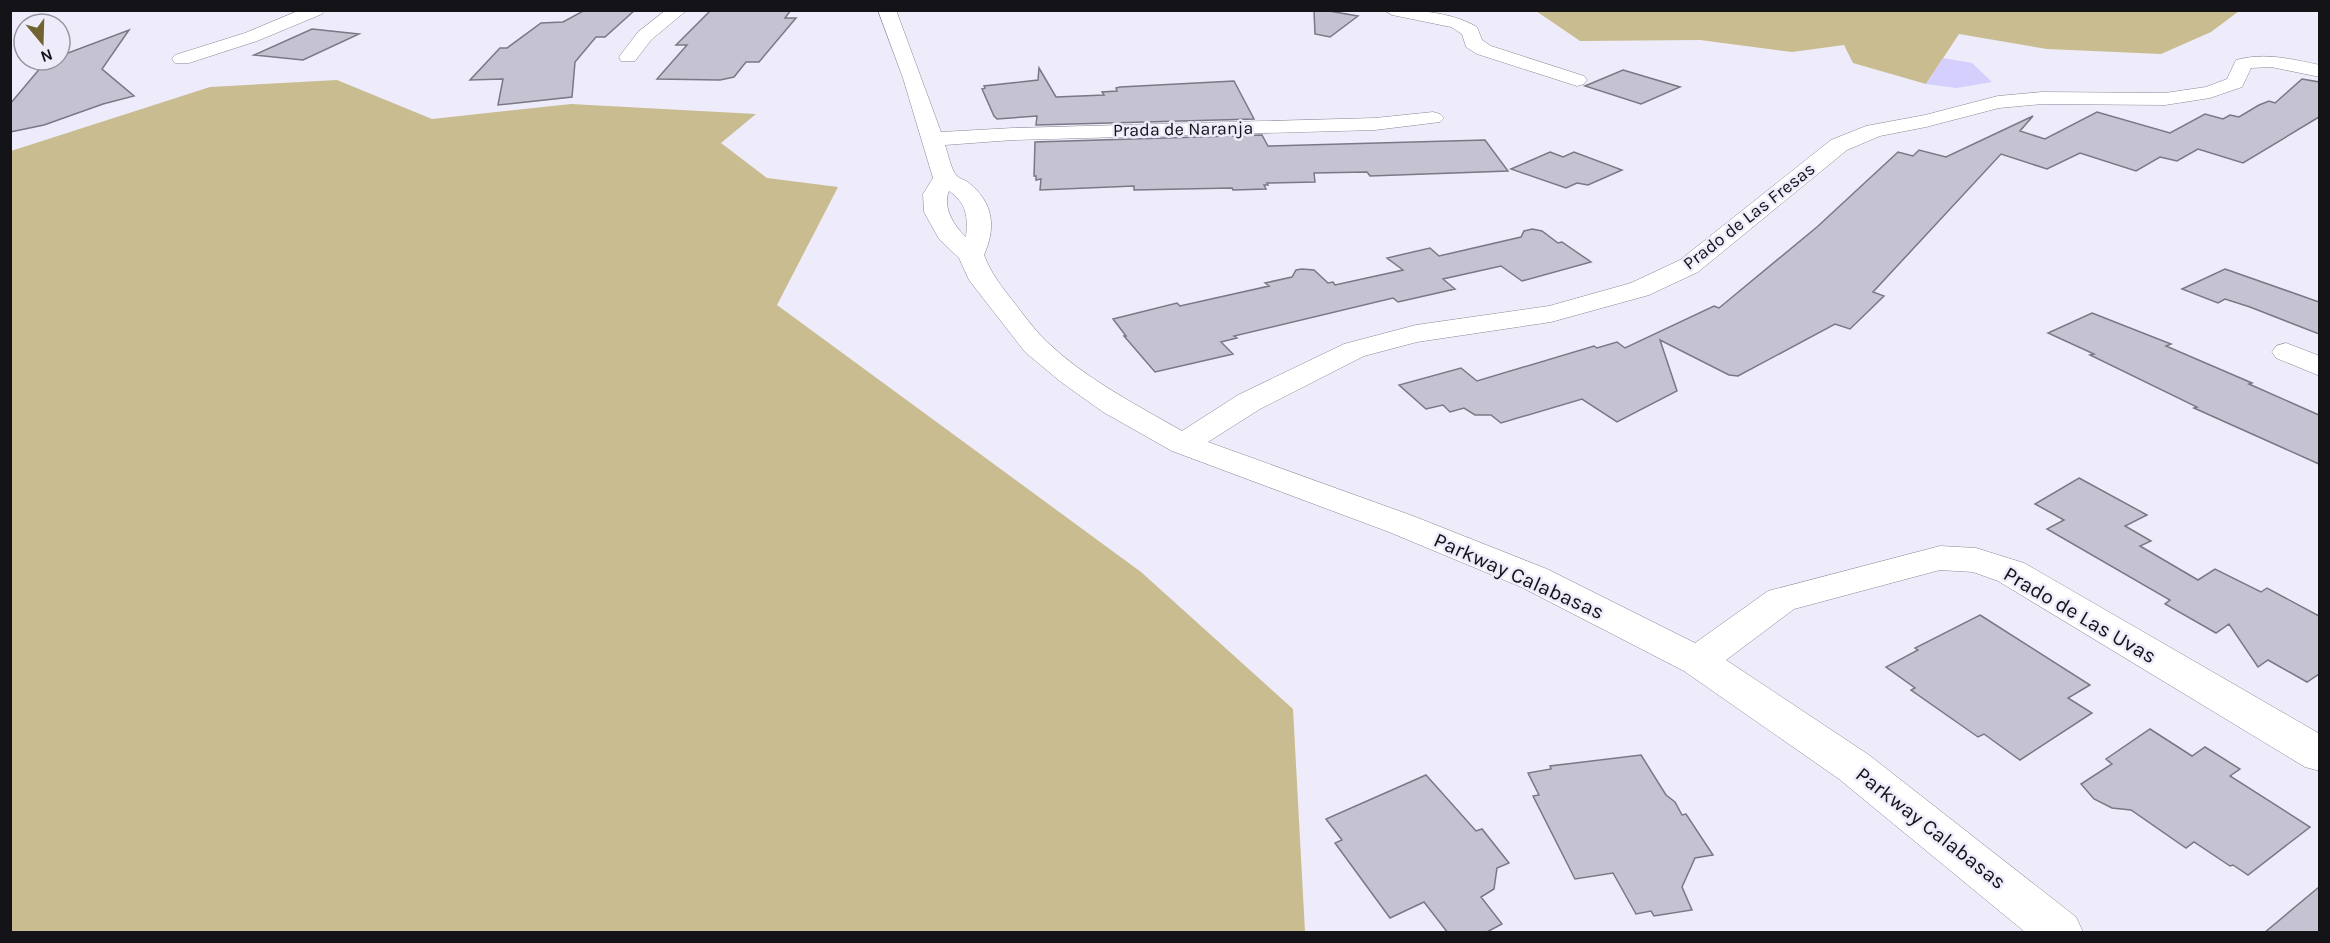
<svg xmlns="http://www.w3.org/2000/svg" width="2330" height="943" font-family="Karla,sans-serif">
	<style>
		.green { fill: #c8bc90 }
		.water { fill: #d4cffd }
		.building { fill: #c5c3d2; stroke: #797885; stroke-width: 1.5 }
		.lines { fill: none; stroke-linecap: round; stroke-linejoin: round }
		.minor-casing { stroke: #898895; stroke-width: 1 }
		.minor { fill: #fff; fill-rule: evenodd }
		.labels { text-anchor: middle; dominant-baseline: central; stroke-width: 5; stroke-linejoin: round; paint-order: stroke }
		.far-street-label { font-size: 18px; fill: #141318; stroke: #eeecfb }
		.street-label { font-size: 21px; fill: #141318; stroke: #eeecfb }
	</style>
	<rect width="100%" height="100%" fill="#eeecfb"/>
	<path class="green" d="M1536,11H2239L2211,32L2161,54L2047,49L1959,34L1926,84L1853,63L1844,45L1792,52L1700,40L1580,41Z
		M337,80L432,119L571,104L756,114L721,143L767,178L838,187L777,305L1141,572L1293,709L1305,932H11V151L210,87Z"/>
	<path class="water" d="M1943,58L1972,63L1992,82L1957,88L1926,84Z"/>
	<path class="building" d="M585,10H635L605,37H596L575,62L572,97L498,105L503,79L470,80L500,48H507L541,23L563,22Z
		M711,10H791L785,18H796L759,62H746L734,77L720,80L657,79L687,45H676Z
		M1314,10H1323L1358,16L1330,37L1315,34Z
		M312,29L359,34L303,60L254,55Z
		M129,30L102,69L134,96L103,104L44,125L10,132V104L47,60H60V56Z
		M1039,68L1056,97L1104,95L1102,92L1117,91L1116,88L1120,87L1234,81L1254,119L1036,125L1037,116L997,119L994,116L982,89L985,88L984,86L1038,80Z
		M1623,70L1680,87L1641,104L1585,86Z
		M2302,79L2319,82V117L2243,163L2198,149L2177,161L2160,157L2136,171L2080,153L2047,169L2001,154L1873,292L1884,296L1850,329L1835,324L1738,376L1729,375L1660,340L1677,391L1617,422L1582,399L1501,423L1491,415H1475L1464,408L1450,412L1443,405L1426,409L1399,385L1461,368L1477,381L1594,346L1597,348L1617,342L1625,348L1714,306L1719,308L1817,227L1898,152L1913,156L1919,150L1946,157L2033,116L2020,131L2045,139L2097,112L2170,133L2205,114L2223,119L2230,115L2239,117L2259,105L2269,101L2275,103Z
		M1262,135L1268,146L1485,140L1508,171L1370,176L1367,172L1314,173L1315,182L1267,183L1268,185H1264L1266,189L1233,190L1232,188L1134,190V186L1040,190L1041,179L1036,180V176H1034L1035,142Z
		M1550,152L1563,157L1574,152L1622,170L1588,185L1577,183L1566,188L1511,169Z
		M1532,229L1542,231L1558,243L1562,242L1591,262L1522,281L1501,266L1443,279L1455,289L1398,302L1393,298L1234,336L1237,338L1221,342L1233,354L1155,372L1124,336H1126L1113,319L1177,303L1180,306L1269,286L1265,283L1292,277L1296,270L1302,269L1314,270L1328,283L1333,282L1335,285L1403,270L1387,258L1430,248L1439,256L1521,237L1524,231Z
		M2225,269L2319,302V334L2250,307L2225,299L2218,303L2182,289Z
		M2092,313L2171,344L2166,346L2252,383L2249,384L2319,415V464L2194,408L2197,407L2090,355L2094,354L2048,333Z
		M2079,478L2147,515L2125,526L2151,541L2140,546L2198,580L2215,569L2261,592L2267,588L2319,616V674L2307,682L2268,660L2258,667L2229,624L2216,633L2165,604L2170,600L2047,529L2064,520L2035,504Z
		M1980,615L2090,685L2068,698L2092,713L2020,760L1984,734L1978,737L1911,690L1915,688L1886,667L1918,650L1915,648Z
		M2150,729L2192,756L2205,747L2240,769L2230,776L2310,827L2248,875L2233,865L2230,866L2194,842L2186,848L2131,810L2112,808L2094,799L2081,784L2112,764L2106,759Z
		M1641,755L1666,795L1675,802L1682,815L1686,814L1713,855L1695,858L1682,887L1692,910L1654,916L1651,911L1636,914L1613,873L1575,879L1533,796L1539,795L1528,773L1551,769L1550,766Z
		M1426,775L1476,831L1482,829L1509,863L1497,868L1494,889L1481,897L1502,924L1485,933H1448L1424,902L1390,918L1335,843L1342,840L1326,819Z
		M2319,887V933H2264Z"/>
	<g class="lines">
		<defs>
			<path id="minor" d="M300,10H324L322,14L257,41L189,63H175L172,59L175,55L245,33Z
				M666,10H687L651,40L635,61H621L619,57L638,32Z
				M878,10H896L941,132L1013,128L1375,118L1433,112L1440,114L1444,118L1440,122L1375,130L1013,140L945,145C948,153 951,170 957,176C960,179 966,180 969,183C994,203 996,228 984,255C991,273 1001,286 1013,301C1023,314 1033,328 1045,340C1084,378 1135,404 1182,431L1238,395L1344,344L1416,325L1549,306L1631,283L1680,260L1831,140L1866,126L1925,115L1998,96L2042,92L2165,93L2206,87L2227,79L2236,60C2266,52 2290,59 2320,65V77L2271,67L2251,68L2242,87L2210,98L2165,105L2042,104L1999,108L1926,127L1880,136L1847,150L1698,272L1649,295L1551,322L1417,342L1364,356L1260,409L1208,442L1413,516L1547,569L1695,643L1768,591L1940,546L1976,548L2024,563L2320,734V771L2305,767L1998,581L1973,572L1940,570L1794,609L1726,660L1869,755L2076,917L2083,932H2025L1839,779L1684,671L1521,587L1389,532L1172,451L1103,412L1061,382L1025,352L969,280L959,258L939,239L924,212L923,194L933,178L903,78ZM949,191C967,203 968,217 966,237C954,226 942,207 949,191Z
				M1384,10C1416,10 1449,11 1477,27L1482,40L1491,46L1584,76L1587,80L1584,84L1577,86L1477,54L1466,47L1462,34L1451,27L1392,15Z
				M2286,343L2320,356V376L2276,358L2272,352L2276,346Z"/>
		</defs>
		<use href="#minor" class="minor-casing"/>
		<use href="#minor" class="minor"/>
	</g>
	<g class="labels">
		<g class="far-street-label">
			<text transform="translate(1183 129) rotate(-1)">Prada de Naranja</text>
			<text transform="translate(1749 216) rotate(-38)">Prado de Las Fresas</text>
		</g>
		<g class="street-label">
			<text transform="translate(1519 576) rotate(24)">Parkway Calabasas</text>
			<text transform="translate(2080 615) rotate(30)">Prado de Las Uvas</text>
			<text transform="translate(1931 828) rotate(38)">Parkway Calabasas</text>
		</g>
	</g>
	<rect width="2330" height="943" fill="none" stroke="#141318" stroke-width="24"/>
	<g transform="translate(42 42) rotate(161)"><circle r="28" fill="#eeecfb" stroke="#9795a0" stroke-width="1.5"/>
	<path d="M0-4.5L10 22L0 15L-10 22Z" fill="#706330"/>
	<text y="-9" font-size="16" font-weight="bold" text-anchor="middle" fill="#141318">N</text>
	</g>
</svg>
